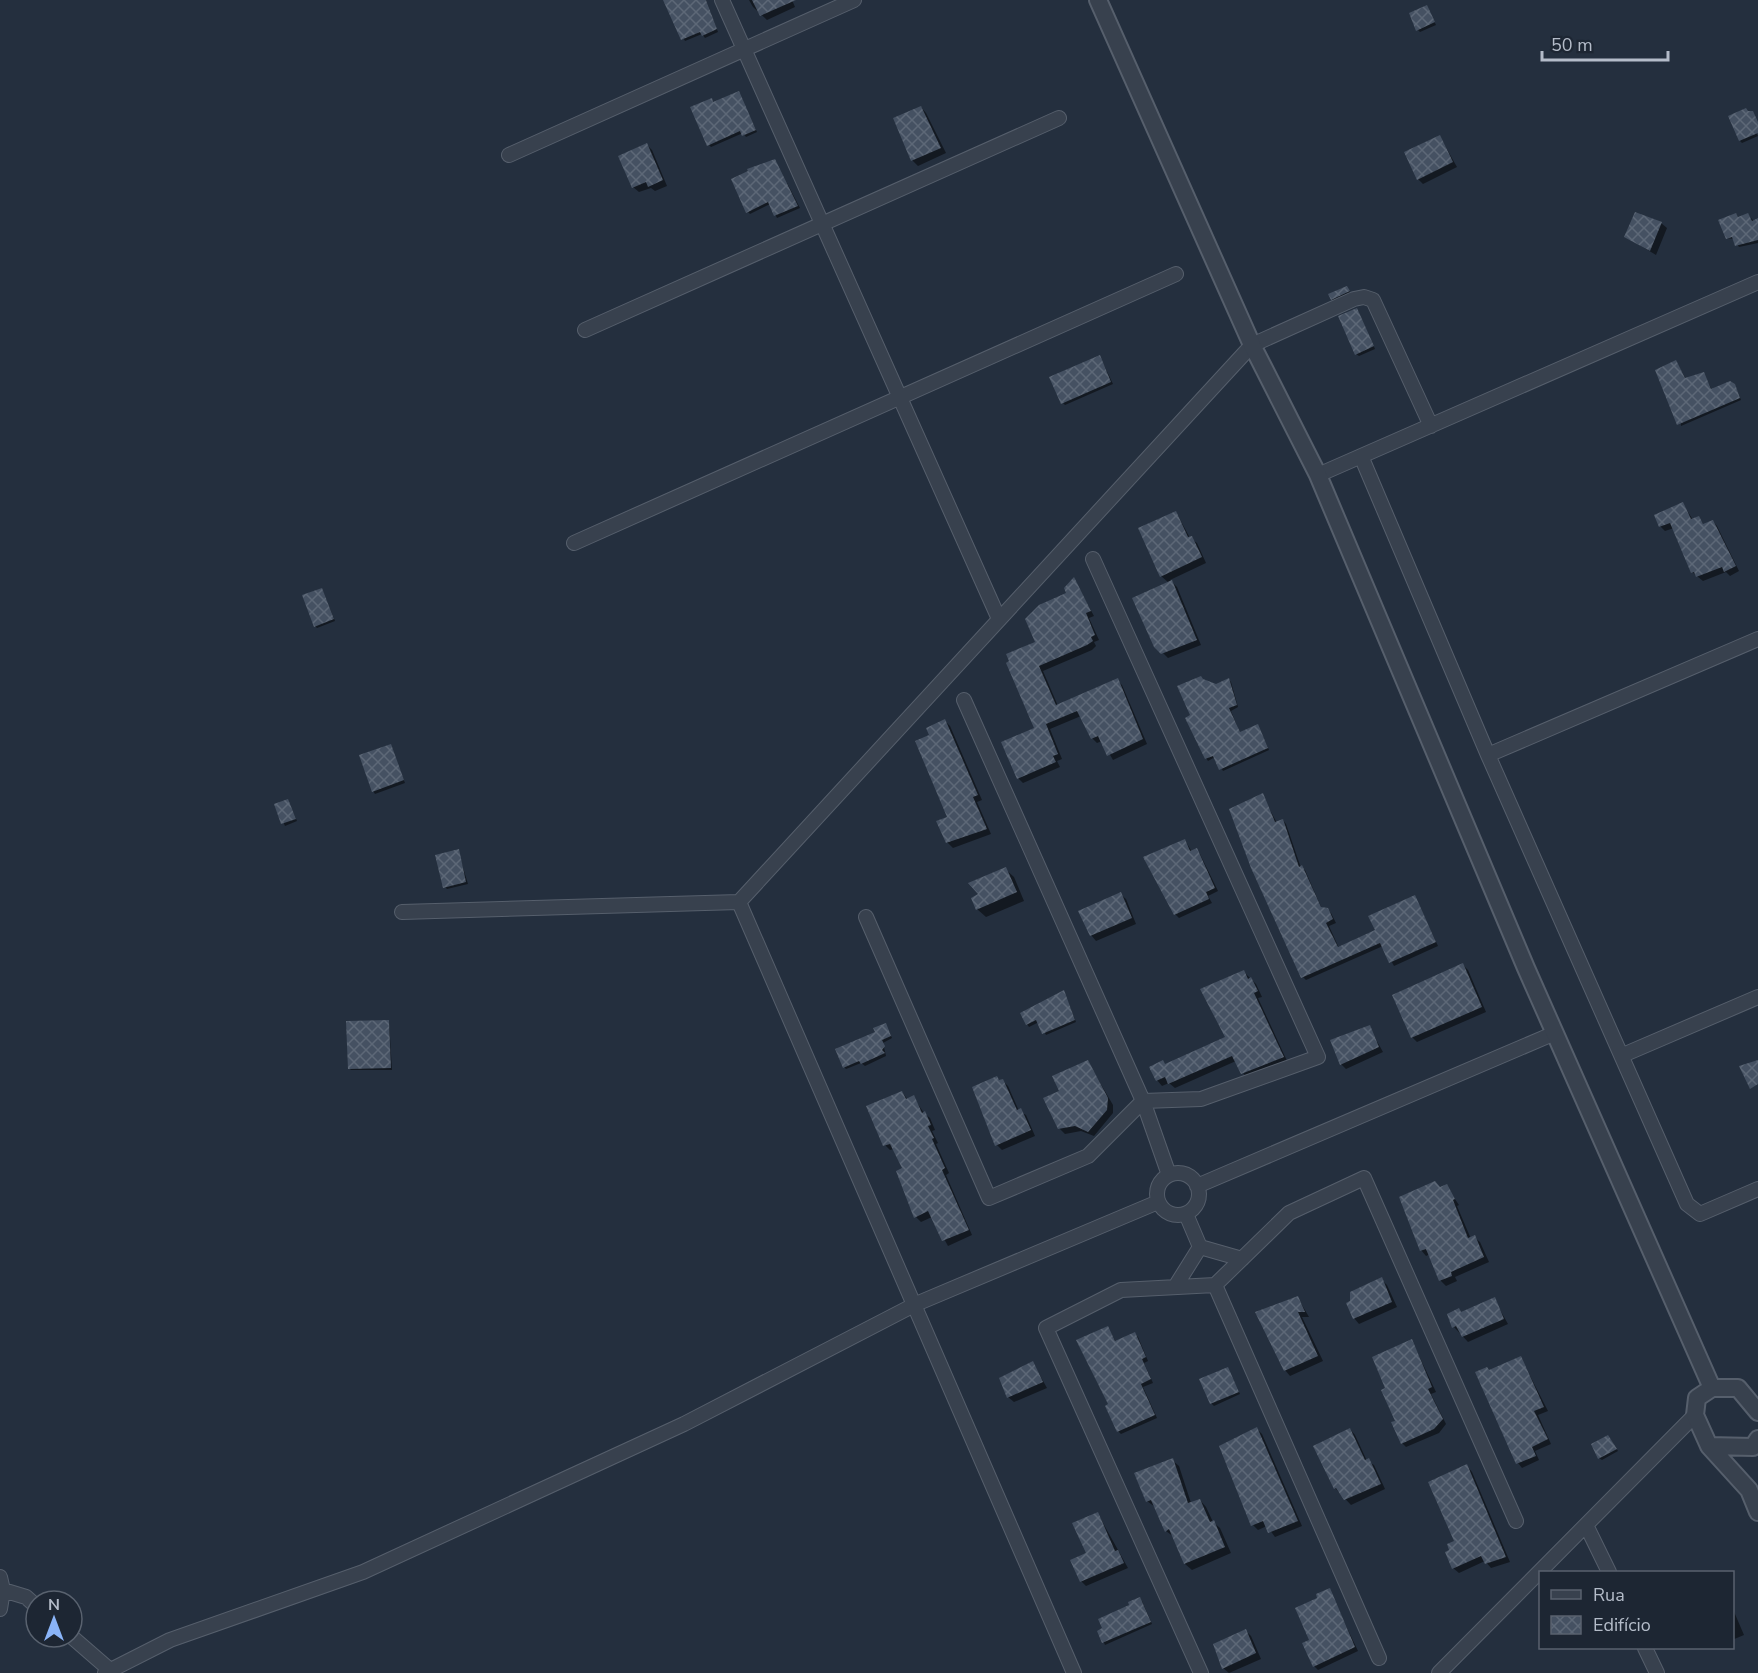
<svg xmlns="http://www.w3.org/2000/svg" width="1758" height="1673" font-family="'Nunito Sans',sans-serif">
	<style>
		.shadow { fill: #0007 }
		.building { fill: url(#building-cross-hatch) }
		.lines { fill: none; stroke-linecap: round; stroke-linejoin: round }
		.minor-casing { stroke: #565f6c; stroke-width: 16 }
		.tertiary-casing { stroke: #565f6c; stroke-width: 20 }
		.minor { stroke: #38414e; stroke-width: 14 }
		.tertiary { stroke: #38414e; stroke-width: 16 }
	</style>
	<defs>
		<pattern id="building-cross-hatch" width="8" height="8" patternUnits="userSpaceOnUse" patternTransform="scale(1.5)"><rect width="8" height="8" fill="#455162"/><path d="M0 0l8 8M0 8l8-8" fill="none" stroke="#5d6877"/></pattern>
	</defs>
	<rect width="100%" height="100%" fill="#242f3e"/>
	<path class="shadow" d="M664,0H706L718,32L705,38L702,34L685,41Z
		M749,0H792L795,7L767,20L753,7Z
		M1427,7L1436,25L1420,32L1418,30Z
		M738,92L757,132L746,137L743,133L711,147L709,145L711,99L714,103Z
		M921,107L926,113L946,153L918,166L912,160Z
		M1758,125L1755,130L1758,136L1742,143L1740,141Z
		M1440,137L1457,167L1423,184L1418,179Z
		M646,144L652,150L667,186L655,191L651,188L639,192L633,187Z
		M787,183L800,208L777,218L770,204L750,214L748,212Z
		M1736,214L1739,218L1748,215L1758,225V243L1739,247L1734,239L1727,238Z
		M1661,223L1667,228L1656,255L1626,237Z
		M1349,290L1351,293L1334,301L1332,299Z
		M1357,309L1375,349L1359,356L1356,354Z
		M1101,359L1113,384L1065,405L1063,403Z
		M1676,362L1686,379L1703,373L1712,390L1736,388L1741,400L1681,426Z
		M1683,504L1693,520L1699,518L1704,525L1713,521L1717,526L1739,571L1730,576L1726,572L1703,581L1692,572L1674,528L1665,531L1660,526Z
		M1176,512L1190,538L1197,543L1206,563L1170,580L1177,587L1201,645L1168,658L1156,646L1169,583L1161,576Z
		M1074,580L1094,616L1089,618L1099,640L1094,642L1096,646L1092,650L1043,671L1058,706L1117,680L1122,685L1147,744L1113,760L1102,741L1097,743L1092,738L1081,716L1050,729L1062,759L1057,761L1060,767L1023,783L1018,778L1036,728L1037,643L1068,594Z
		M322,589L335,621L317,628L315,626Z
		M1203,680L1216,685L1229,680L1231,682L1238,707L1231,711L1240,733L1259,728L1269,750L1223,771L1215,757L1208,761L1206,758L1192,716Z
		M945,721L950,726L982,800L977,802L991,834L953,848L947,842L949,818L931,735Z
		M390,745L405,783L375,794L373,791Z
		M1262,795L1277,823L1283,820L1286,824L1301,868L1305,870L1322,909L1331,913L1336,923L1329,926L1339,948L1377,931L1415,897L1438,946L1394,966L1383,946L1306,980L1303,977Z
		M288,801L297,821L285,826L276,805Z
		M1185,840L1192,852L1196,850L1200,854L1218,891L1208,896L1212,903L1179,918L1175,914Z
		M458,851L468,884L447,889L445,887Z
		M1005,869L1014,877L1024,901L986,917L977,909L981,894Z
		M1120,894L1126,899L1136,924L1096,941L1091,935Z
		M1463,965L1468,970L1486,1012L1417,1042L1412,1037Z
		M1244,972L1256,984L1262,997L1258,998L1288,1063L1247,1079L1236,1061L1175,1088L1169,1083L1162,1086L1157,1080L1166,1065L1227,1038Z
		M1064,992L1076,1022L1046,1035L1039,1022L1029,1027L1027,1024Z
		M389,1021L392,1070H351L349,1068Z
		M885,1024L892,1038L883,1043L886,1056L865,1066L861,1063L846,1069L844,1067Z
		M1369,1027L1383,1052L1346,1069L1341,1064L1332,1041Z
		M1088,1062L1113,1105V1113L1094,1136L1081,1131L1065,1134L1059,1128L1061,1092Z
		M1002,1080L1008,1086L1019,1111L1026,1115L1035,1136L1002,1150L997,1145L1000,1081Z
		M902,1092L908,1100L913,1097L924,1113L930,1118L935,1130L932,1131L938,1143L936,1144L949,1173L946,1175L972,1235L948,1246L932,1217L921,1222L916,1217L904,1169L894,1149L890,1150L885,1145Z
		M1446,1186L1459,1205L1457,1206L1471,1239L1474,1237L1480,1242L1489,1262L1455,1277L1457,1281L1446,1286L1441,1281L1430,1254L1426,1256L1421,1250L1440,1189Z
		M1381,1279L1387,1285L1397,1307L1359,1324L1354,1318Z
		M1298,1298L1309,1317H1302L1323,1361L1290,1376L1285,1370Z
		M1494,1299L1508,1324L1468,1342L1454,1327L1459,1310L1462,1313Z
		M1108,1328L1116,1342L1135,1334L1138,1337L1148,1361L1144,1363L1153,1383L1143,1387L1157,1418L1121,1434L1118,1431Z
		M1412,1341L1436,1392L1431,1394L1446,1424L1439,1433L1406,1447L1402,1443L1387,1389Z
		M1521,1358L1548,1411L1538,1415L1551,1444L1535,1451L1539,1460L1522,1468L1518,1463L1490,1372Z
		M1033,1363L1047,1388L1014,1402L1008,1397Z
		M1228,1369L1240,1394L1214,1406L1211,1403Z
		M1257,1429L1262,1434L1302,1526L1275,1537L1267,1526L1258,1530L1253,1525Z
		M1350,1429L1355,1435L1367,1461L1374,1465L1385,1489L1351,1505L1335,1488Z
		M1610,1439L1618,1451L1602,1460L1599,1458Z
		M1172,1460L1179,1466L1191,1503L1200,1500L1206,1507L1213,1522L1220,1528L1231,1553L1192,1570L1185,1564L1174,1537L1166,1531L1155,1507L1147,1501Z
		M1467,1466L1472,1472L1510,1562L1491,1568L1485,1561L1459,1573L1453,1568L1451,1551L1456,1542Z
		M1098,1514L1128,1568L1086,1586L1081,1581Z
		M1329,1590L1358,1651L1318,1670L1314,1666L1311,1641L1319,1599Z
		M1142,1601L1152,1624L1105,1645L1099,1631Z
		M1732,1607L1744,1635L1732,1640Z
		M1245,1630L1251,1636L1261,1659L1229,1673L1223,1668Z"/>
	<path class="building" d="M663,0H706L717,29L702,36L700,32L681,40Z
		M752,0H796L760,16Z
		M1427,5L1435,22L1416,31L1409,13Z
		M739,91L756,130L742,136L740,131L707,146L690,107L712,98L713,102Z
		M921,106L941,148L911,161L893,118Z
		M1746,108L1748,111H1753L1758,122V133L1739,141L1728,116Z
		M1440,135L1453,162L1417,180L1404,152Z
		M647,143L663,180L648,187L646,182L632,188L618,156Z
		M775,159L798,206L774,216L768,202L746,213L731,179L748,171L747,169Z
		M1635,212L1662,222L1650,251L1624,237Z
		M1736,213L1738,217L1748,213L1752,221L1758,218V240L1735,246L1732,237L1726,239L1718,220Z
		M1347,286L1350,291L1331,300L1328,294Z
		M1357,308L1374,346L1355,355L1338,316Z
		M1100,355L1111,382L1061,404L1049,377Z
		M1676,360L1685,378L1704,372L1711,389L1730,381L1735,384L1740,398L1677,425L1655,370Z
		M1683,502L1691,519L1699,516L1703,524L1713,520L1736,566L1724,572L1722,567L1696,577L1694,572L1691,573L1670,523L1659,527L1654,515Z
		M1176,511L1188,537L1192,536L1202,557L1160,577L1138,528Z
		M1074,577L1091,611L1086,613L1095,635L1091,637L1093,641L1087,645L1039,666L1056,705L1118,678L1143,739L1107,756L1098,736L1091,739L1077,711L1046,724L1058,754L1053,756L1056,762L1017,779L1001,742L1034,728L1006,663L1009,661L1006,654L1035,642L1025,619L1039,605L1066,593L1064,588Z
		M1172,580L1197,640L1161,654L1154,647L1132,598Z
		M322,588L334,619L314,627L302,595Z
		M1201,676L1203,679L1216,684L1229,678L1237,705L1229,708L1240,732L1258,724L1268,748L1219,770L1213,756L1205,759L1185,718L1190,715L1177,686Z
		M945,719L978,795L973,797L987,829L946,843L936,821L947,817L915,741L929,735L926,728Z
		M391,744L404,780L372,792L359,755Z
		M1263,793L1275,822L1283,819L1299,867L1302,865L1321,907L1328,908L1333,919L1326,923L1338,947L1375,930L1368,916L1415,895L1436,942L1389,963L1380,943L1301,978L1251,868L1229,809Z
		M288,799L296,819L281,824L274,804Z
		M1185,839L1190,851L1197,848L1215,888L1206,892L1209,899L1174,915L1143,857Z
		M459,849L466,882L443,888L435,855Z
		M1006,867L1017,892L976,910L971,898L978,894L968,883Z
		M1121,892L1132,918L1090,936L1078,911Z
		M1463,963L1482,1007L1411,1038L1392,995Z
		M1244,970L1248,979L1251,977L1258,991L1254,993L1284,1057L1241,1074L1232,1056L1168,1084L1165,1077L1156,1081L1149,1067L1163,1060L1165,1064L1225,1037L1200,989Z
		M1064,990L1075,1020L1042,1034L1036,1020L1026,1025L1020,1013Z
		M389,1020L391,1068L348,1069L346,1021Z
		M886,1023L891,1036L882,1040L885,1046L882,1050L885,1053L861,1064L859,1061L843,1068L835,1049L875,1032L873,1028Z
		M1370,1025L1379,1047L1340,1065L1330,1040Z
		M1088,1060L1108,1098L1107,1110L1088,1132L1075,1126L1058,1129L1043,1098L1059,1091L1052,1076Z
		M1758,1060V1084L1750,1089L1739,1066Z
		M997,1076L999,1080L1003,1079L1017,1110L1021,1108L1031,1130L995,1146L972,1087Z
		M902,1091L906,1099L914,1095L922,1113L925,1111L931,1125L928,1126L934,1138L932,1139L945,1168L942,1170L969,1230L942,1241L928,1211L914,1218L896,1171L902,1168L890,1144L883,1146L866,1106Z
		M1435,1181L1440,1187L1447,1184L1455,1199L1453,1200L1468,1238L1475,1235L1484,1257L1451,1272L1452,1276L1439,1281L1426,1249L1420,1251L1399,1197Z
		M1382,1277L1392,1302L1353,1319L1346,1303L1350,1301V1292Z
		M1298,1296L1305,1312H1298L1318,1356L1284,1371L1255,1312Z
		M1495,1297L1504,1319L1462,1337L1456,1326L1452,1328L1447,1314L1459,1308L1461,1312Z
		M1108,1326L1115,1341L1135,1332L1146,1357L1142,1359L1151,1379L1141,1384L1155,1415L1117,1432L1105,1406L1108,1404L1076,1340Z
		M1412,1339L1432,1387L1428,1389L1443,1419L1434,1429L1401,1444L1391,1422L1395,1421L1381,1390L1385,1388L1372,1357Z
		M1521,1356L1544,1407L1534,1411L1548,1439L1532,1447L1536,1456L1516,1464L1475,1372L1487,1367L1489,1370Z
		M1033,1361L1043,1382L1007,1398L999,1378Z
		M1228,1367L1239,1392L1210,1404L1199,1379Z
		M1257,1427L1298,1521L1268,1533L1263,1521L1251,1526L1219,1446Z
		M1350,1428L1365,1460L1369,1458L1381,1484L1344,1500L1336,1488L1334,1489L1313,1446Z
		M1608,1435L1617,1449L1598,1459L1591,1444Z
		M1173,1458L1188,1503L1200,1499L1210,1522L1214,1520L1225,1547L1184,1564L1169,1529L1165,1532L1151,1500L1146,1502L1134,1473Z
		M1467,1464L1506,1557L1485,1564L1481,1556L1452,1569L1445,1552L1449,1550L1447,1544L1454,1541L1428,1482Z
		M1098,1512L1115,1551L1118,1550L1124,1563L1080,1582L1070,1560L1086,1553L1072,1523Z
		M1330,1588L1355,1647L1313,1667L1302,1643L1309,1640L1295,1608L1317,1598L1316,1594Z
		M1140,1597L1151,1622L1102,1643L1097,1631L1102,1628L1098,1619L1129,1605L1128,1602Z
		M1246,1629L1256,1653L1222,1669L1213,1644Z"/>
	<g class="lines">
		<defs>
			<path id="minor" d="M722,0L999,619
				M509,155L854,0
				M585,330L1059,118
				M1361,456L1488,755L1687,1204L1700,1214L1758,1189
				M1318,475L1758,282
				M574,543L1176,274
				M964,700L1143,1101L1169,1175
				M1488,755L1758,639
				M739,902L1074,1673
				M402,912L739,902L1252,345L1354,299L1364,297L1373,300L1431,426
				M866,917L989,1198L1088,1156L1143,1101L1201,1099L1318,1057L1093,559
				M1623,1055L1758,997
				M1157 1194a21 21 0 1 1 42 0a21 21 0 1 1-42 0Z
				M1197,1186L1555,1033
				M1186,1214L1200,1247
				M1200,1247L1242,1259
				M1215,1285L1379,1658
				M1175,1287L1200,1247
				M1586,1525L1609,1572
				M0,1577L3,1590L0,1609
				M3,1590L26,1597L36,1606
				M72,1637L110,1670
				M1645,1648L1657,1673
				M105,1673L170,1640L363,1572L684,1424L916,1304L1158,1202
				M1201,1673L1046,1328L1121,1290L1215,1285L1289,1213L1364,1178L1516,1521
				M1439,1673L1695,1415"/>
			<path id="tertiary" d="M1098,0L1252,345L1318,475L1526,968L1712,1388
				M1758,1412L1738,1388H1712L1697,1398L1695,1415L1709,1446L1753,1447L1758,1439
				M1709,1446L1749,1490L1758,1512"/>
		</defs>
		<use href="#minor" class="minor-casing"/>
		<use href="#tertiary" class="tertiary-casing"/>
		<use href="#minor" class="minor"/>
		<use href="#tertiary" class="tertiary"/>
	</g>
	<rect x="1539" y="1571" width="195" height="78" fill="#1d2633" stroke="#59626f" stroke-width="1.5"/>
	<rect x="1551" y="1590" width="30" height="9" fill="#38414e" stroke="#59626f" stroke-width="1.5"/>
	<text x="1593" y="1601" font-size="18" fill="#b4bcc9">Rua</text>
	<rect x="1551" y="1616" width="30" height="18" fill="url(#building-cross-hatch)" stroke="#59626f" stroke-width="1.5"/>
	<text x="1593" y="1631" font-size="18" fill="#b4bcc9">Edifício</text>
	<g transform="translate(54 1619)"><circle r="28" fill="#1d2633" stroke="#59626f" stroke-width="1.5"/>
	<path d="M0-4.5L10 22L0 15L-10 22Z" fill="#8ab4f8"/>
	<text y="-9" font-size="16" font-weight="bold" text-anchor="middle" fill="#b4bcc9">N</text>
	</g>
	<path d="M1542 51v9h126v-9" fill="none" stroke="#b4bcc9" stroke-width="3"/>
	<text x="1551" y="51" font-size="18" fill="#b4bcc9" stroke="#1d2633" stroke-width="4.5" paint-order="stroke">50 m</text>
</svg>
